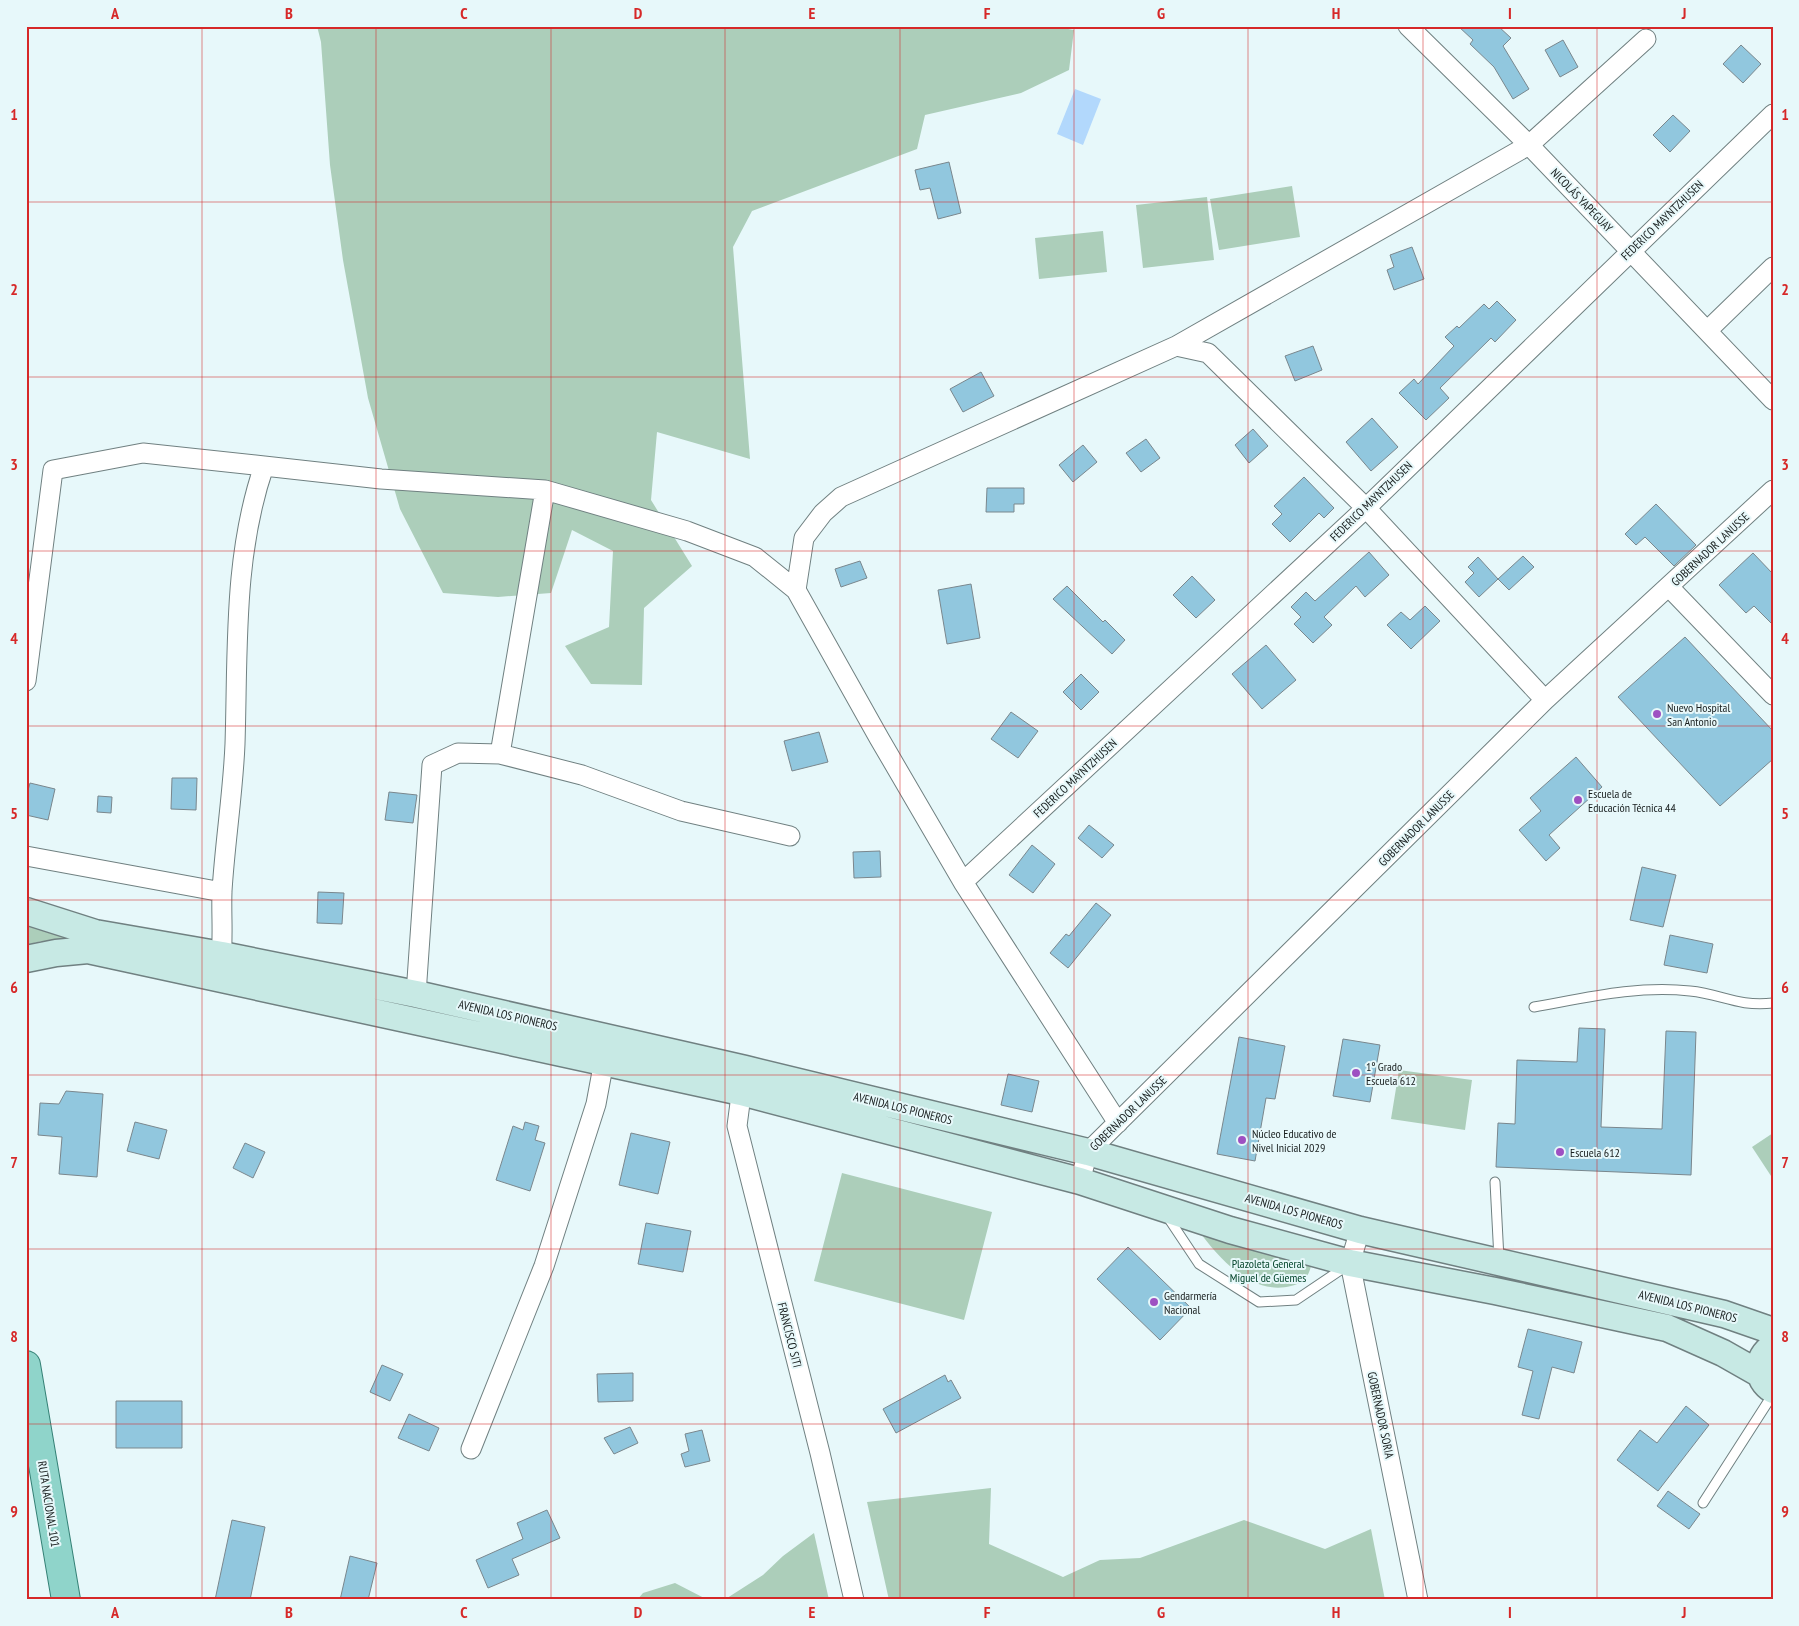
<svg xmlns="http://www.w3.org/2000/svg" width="1799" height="1626" font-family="'PT Sans Narrow',sans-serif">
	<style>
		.green { fill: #acceba }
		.water { fill: #b2d8fc }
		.building { fill: #91c7de; stroke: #7a878d }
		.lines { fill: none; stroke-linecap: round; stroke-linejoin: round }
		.lane-casing { stroke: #708081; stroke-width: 11 }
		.street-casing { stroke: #708081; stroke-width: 21 }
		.secondary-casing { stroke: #708081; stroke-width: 29 }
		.primary-casing { stroke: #358176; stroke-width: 30 }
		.lane { stroke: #fff; stroke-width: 9 }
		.street { stroke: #fff; stroke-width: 19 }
		.secondary { stroke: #c7e9e4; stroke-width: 26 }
		.primary { stroke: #8fd4ca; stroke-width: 28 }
		.grid { fill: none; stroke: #d62828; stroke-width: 1; stroke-opacity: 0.55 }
		.poi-dot { fill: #9e50c2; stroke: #e7f8fa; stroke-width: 2 }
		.labels { text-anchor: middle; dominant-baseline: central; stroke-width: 4; stroke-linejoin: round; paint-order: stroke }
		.street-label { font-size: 12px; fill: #181e1e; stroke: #e7f8fa }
		.poi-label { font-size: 12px; fill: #181e1e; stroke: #e7f8fa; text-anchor: start }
		.park-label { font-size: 12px; fill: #04452b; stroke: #e7f8fa }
		.neatline { fill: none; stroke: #d62828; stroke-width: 2 }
		.grid-label { font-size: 16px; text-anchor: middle; font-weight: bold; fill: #d62828 }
	</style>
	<rect width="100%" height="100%" fill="#e7f8fa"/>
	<path class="green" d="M317,26H1051L1074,30L1069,70L1021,93L925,115L917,149L752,211L733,247L750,459L657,432L651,500L692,566L644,608L642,685L591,684L565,646L609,627L613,551L572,530L551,593L498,597L443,593L400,509L368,398L343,260L330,165L321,42Z
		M1292,186L1300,237L1219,250L1210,199Z
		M1207,197L1214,260L1143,268L1136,205Z
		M1103,231L1107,272L1039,279L1035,238Z
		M26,920L91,942L42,941L26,945Z
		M1399,1070L1472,1080L1465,1130L1391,1119Z
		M1773,1133V1179L1752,1147Z
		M842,1173L992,1212L964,1320L814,1281Z
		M1199,1231L1311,1266C1308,1278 1303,1283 1291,1286C1253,1296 1219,1259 1199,1231Z
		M991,1488L989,1544L1063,1577L1100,1560L1140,1558L1244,1520L1325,1549L1371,1529L1385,1600H889L867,1502Z
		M814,1533L829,1600H724L763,1575L783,1556Z
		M675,1583L708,1600H637L643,1593Z"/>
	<path class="water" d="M1075,89L1101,99L1083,145L1057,134Z"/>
	<path class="building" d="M1458,26H1498L1511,38L1503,46L1529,89L1513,99L1494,67L1470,44L1473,40Z
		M1563,40L1578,67L1560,77L1545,50Z
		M1741,45L1761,64L1743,83L1723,64Z
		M1673,115L1690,131L1670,152L1653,135Z
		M949,162L961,213L938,219L930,188L920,190L915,170Z
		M1412,247L1424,279L1394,290L1387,270L1394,267L1390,255Z
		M1497,301L1516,320L1495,342L1491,338L1440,388L1449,398L1426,420L1399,393L1414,379L1418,384L1454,346L1445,337L1457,326L1459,328L1484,304L1489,309Z
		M1313,346L1322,370L1295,381L1285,356Z
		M981,372L994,396L963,412L950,389Z
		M1372,418L1398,447L1371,471L1346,442Z
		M1253,429L1268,446L1249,463L1235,445Z
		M1146,439L1160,458L1141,472L1126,453Z
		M1083,445L1097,462L1073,482L1059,465Z
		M1304,477L1334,508L1324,518L1319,513L1290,542L1272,524L1282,514L1274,506Z
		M987,488H1024V504H1014V512H986Z
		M1656,504L1696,545L1674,566L1645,537L1636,545L1625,534Z
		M1369,552L1389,575L1365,597L1356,586L1324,617L1332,625L1313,643L1294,624L1301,617L1291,607L1306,592L1315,601Z
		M1753,553L1773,574V625L1754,606L1746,613L1719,585Z
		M1523,556L1534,567L1509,590L1498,579Z
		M1478,557L1498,579L1479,597L1465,582L1474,573L1468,567Z
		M860,561L867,578L841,587L835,569Z
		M1192,576L1215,600L1196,618L1173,595Z
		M971,584L980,638L947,644L938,590Z
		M1067,586L1103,622L1105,620L1125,640L1112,654L1053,599Z
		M1425,606L1440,621L1411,649L1387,625L1401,612L1410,620Z
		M1685,637L1773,731V759L1720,806L1618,697Z
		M1266,645L1296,680L1262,709L1232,674Z
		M1081,674L1099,692L1081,710L1063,692Z
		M1011,712L1038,731L1018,758L991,739Z
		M819,732L828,762L792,771L784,741Z
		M1576,757L1602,787L1549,835L1560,848L1546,861L1519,830L1541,811L1530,798Z
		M172,778H197L196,810L171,809Z
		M30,783L55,789L48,820L26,815V798Z
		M389,792L417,795L413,823L385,820Z
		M98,796L112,797L111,813L97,812Z
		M1089,825L1114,845L1102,858L1078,838Z
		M1032,845L1055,864L1033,893L1009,875Z
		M880,851L881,877L854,878L853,852Z
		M1642,867L1676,875L1663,927L1630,920Z
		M318,892L344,893L342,924L317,923Z
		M1096,903L1111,915L1068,968L1050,953L1066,934L1069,936Z
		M1670,935L1713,944L1707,973L1664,965Z
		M1579,1028L1605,1029L1601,1127L1662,1129L1666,1031L1696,1032L1691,1175L1496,1167L1498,1123L1515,1124L1517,1060L1577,1062Z
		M1239,1037L1285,1046L1275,1099L1266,1098L1255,1161L1217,1154Z
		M1343,1039L1380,1045L1370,1102L1333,1096Z
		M1008,1074L1039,1081L1032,1112L1001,1105Z
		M66,1091L103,1094L97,1177L59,1174L62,1137L38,1135L40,1103L59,1104Z
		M135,1122L167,1130L159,1159L127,1151Z
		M525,1122L539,1126L535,1140L545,1143L530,1191L496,1180L513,1126L523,1130Z
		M631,1133L670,1142L658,1194L619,1185Z
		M245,1143L265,1152L253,1178L233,1168Z
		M646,1223L691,1231L683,1272L638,1264Z
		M1128,1247L1191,1308L1160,1340L1097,1279Z
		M1528,1329L1582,1342L1574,1373L1552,1367L1539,1419L1522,1415L1533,1371L1518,1367Z
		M382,1365L403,1374L390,1401L370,1392Z
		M633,1373V1401L598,1402L597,1374Z
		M945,1375L948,1382L951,1380L961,1398L896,1433L883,1409Z
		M116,1401H182V1448H116Z
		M1686,1406L1709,1425L1658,1491L1617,1460L1640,1430L1657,1443Z
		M409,1414L439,1428L429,1451L398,1438Z
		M630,1427L638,1443L614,1454L604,1438Z
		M702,1430L710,1461L685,1467L681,1454L689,1451L685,1434Z
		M1668,1491L1700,1514L1689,1529L1657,1506Z
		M547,1510L560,1538L512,1559L519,1575L488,1588L476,1560L523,1539L517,1523Z
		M232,1520L265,1527L250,1600H215Z
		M350,1556L377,1563L368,1600H340Z"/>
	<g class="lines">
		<defs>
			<path id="lane" d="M1534,1007C1585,998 1637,985 1690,991C1722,994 1737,1007 1773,1003
				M1495,1182L1499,1259
				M1167,1216L1199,1264L1259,1302L1296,1300L1345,1267
				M1703,1503L1773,1394"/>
			<path id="street" d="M1408,26L1529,145L1773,400
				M1707,331L1773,267
				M1176,346L1529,145L1646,39
				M1669,587L1773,695
				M796,590L804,538L823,513L841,497L1176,346L1208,353L1366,508L1545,700
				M26,681L53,470L143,453L264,466
				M500,754L545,490
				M26,856L222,892
				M963,882L1366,508L1773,114
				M220,967C224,942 221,917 222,891C225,842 233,793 235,744C238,650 233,556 264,466L381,479L545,490L687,531L755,557L796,590L879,738L963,882L1118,1123
				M416,994L432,765L458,753L500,754L582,775L681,811L790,836
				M743,1080L737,1126L820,1453L854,1600
				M1080,1181L1088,1152L1545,700L1773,490
				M1360,1230L1350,1263L1418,1600
				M471,1449L544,1266L596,1104L604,1061"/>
			<path id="secondary" d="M26,911L95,933L222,955L416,994L745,1069L1088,1152L1360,1230L1724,1314L1773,1331
				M26,959L56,953L88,950L741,1092L1080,1181L1230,1230L1350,1263L1495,1291L1667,1328L1723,1353L1760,1374
				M1773,1346C1756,1358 1755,1379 1773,1390"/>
			<path id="primary" d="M26,1365L66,1600"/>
		</defs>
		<use href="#lane" class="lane-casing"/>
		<use href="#street" class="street-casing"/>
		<use href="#secondary" class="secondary-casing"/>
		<use href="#primary" class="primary-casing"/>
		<use href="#lane" class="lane"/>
		<use href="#street" class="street"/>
		<use href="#secondary" class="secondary"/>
		<use href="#primary" class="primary"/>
	</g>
	<path class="grid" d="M202,26V1600M376,26V1600M551,26V1600M725,26V1600M900,26V1600M1074,26V1600M1248,26V1600M1423,26V1600M1597,26V1600M26,202H1773M26,377H1773M26,551H1773M26,726H1773M26,900H1773M26,1075H1773M26,1249H1773M26,1424H1773"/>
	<g class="poi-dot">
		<circle cx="1657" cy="714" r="5"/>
		<circle cx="1578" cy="800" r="5"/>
		<circle cx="1356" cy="1073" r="5"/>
		<circle cx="1242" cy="1140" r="5"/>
		<circle cx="1560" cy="1152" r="5"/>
		<circle cx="1154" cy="1302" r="5"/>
	</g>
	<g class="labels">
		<g class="street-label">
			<text transform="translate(1582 200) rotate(46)">NICOLÁS YAPEGUAY</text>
			<text transform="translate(1662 220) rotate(-44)">FEDERICO MAYNTZHUSEN</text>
			<text transform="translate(1371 501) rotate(-44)">FEDERICO MAYNTZHUSEN</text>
			<text transform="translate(1710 549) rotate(-43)">GOBERNADOR LANUSSE</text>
			<text transform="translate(1075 778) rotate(-43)">FEDERICO MAYNTZHUSEN</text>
			<text transform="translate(1416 828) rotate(-45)">GOBERNADOR LANUSSE</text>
			<text transform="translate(508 1015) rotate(13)">AVENIDA LOS PIONEROS</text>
			<text transform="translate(903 1108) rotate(14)">AVENIDA LOS PIONEROS</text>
			<text transform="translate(1128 1113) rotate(-44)">GOBERNADOR LANUSSE</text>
			<text transform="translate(1294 1211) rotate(16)">AVENIDA LOS PIONEROS</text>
			<text transform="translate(1688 1306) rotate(14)">AVENIDA LOS PIONEROS</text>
			<text transform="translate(790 1335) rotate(76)">FRANCISCO SITI</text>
			<text transform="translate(1381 1415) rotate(78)">GOBERNADOR SORIA</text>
			<text transform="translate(49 1504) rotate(81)">RUTA NACIONAL 101</text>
		</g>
		<g class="poi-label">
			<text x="1667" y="707">Nuevo Hospital<tspan x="1667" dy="14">San Antonio</tspan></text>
			<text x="1588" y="793">Escuela de<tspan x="1588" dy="14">Educación Técnica 44</tspan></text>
			<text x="1366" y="1066">1º Grado<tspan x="1366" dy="14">Escuela 612</tspan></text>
			<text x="1252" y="1133">Núcleo Educativo de<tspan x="1252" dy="14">Nivel Inicial 2029</tspan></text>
			<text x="1570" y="1152">Escuela 612</text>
			<text x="1164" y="1295">Gendarmería<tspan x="1164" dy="14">Nacional</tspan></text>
		</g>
		<g class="park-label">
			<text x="1268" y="1263">Plazoleta General<tspan x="1268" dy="14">Miguel de Güemes</tspan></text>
		</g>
	</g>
	<rect width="1799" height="1626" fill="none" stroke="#e7f8fa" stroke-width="55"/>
	<rect x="28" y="28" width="1744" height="1570" class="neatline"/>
	<g class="grid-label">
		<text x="115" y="19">A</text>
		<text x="289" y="19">B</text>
		<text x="464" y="19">C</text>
		<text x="638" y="19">D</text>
		<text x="812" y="19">E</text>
		<text x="987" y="19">F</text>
		<text x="1161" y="19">G</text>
		<text x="1336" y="19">H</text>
		<text x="1510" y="19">I</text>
		<text x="1684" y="19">J</text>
		<text x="14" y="120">1</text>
		<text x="1785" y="120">1</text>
		<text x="14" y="295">2</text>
		<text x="1785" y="295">2</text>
		<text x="14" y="470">3</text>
		<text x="1785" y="470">3</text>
		<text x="14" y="644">4</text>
		<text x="1785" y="644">4</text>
		<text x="14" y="819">5</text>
		<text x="1785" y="819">5</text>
		<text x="14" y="993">6</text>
		<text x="1785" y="993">6</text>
		<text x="14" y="1168">7</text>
		<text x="1785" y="1168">7</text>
		<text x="14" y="1342">8</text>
		<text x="1785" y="1342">8</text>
		<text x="14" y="1517">9</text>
		<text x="1785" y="1517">9</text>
		<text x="115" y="1618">A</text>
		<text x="289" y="1618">B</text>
		<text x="464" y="1618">C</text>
		<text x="638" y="1618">D</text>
		<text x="812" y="1618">E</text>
		<text x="987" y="1618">F</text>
		<text x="1161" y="1618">G</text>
		<text x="1336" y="1618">H</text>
		<text x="1510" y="1618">I</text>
		<text x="1684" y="1618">J</text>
	</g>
</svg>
